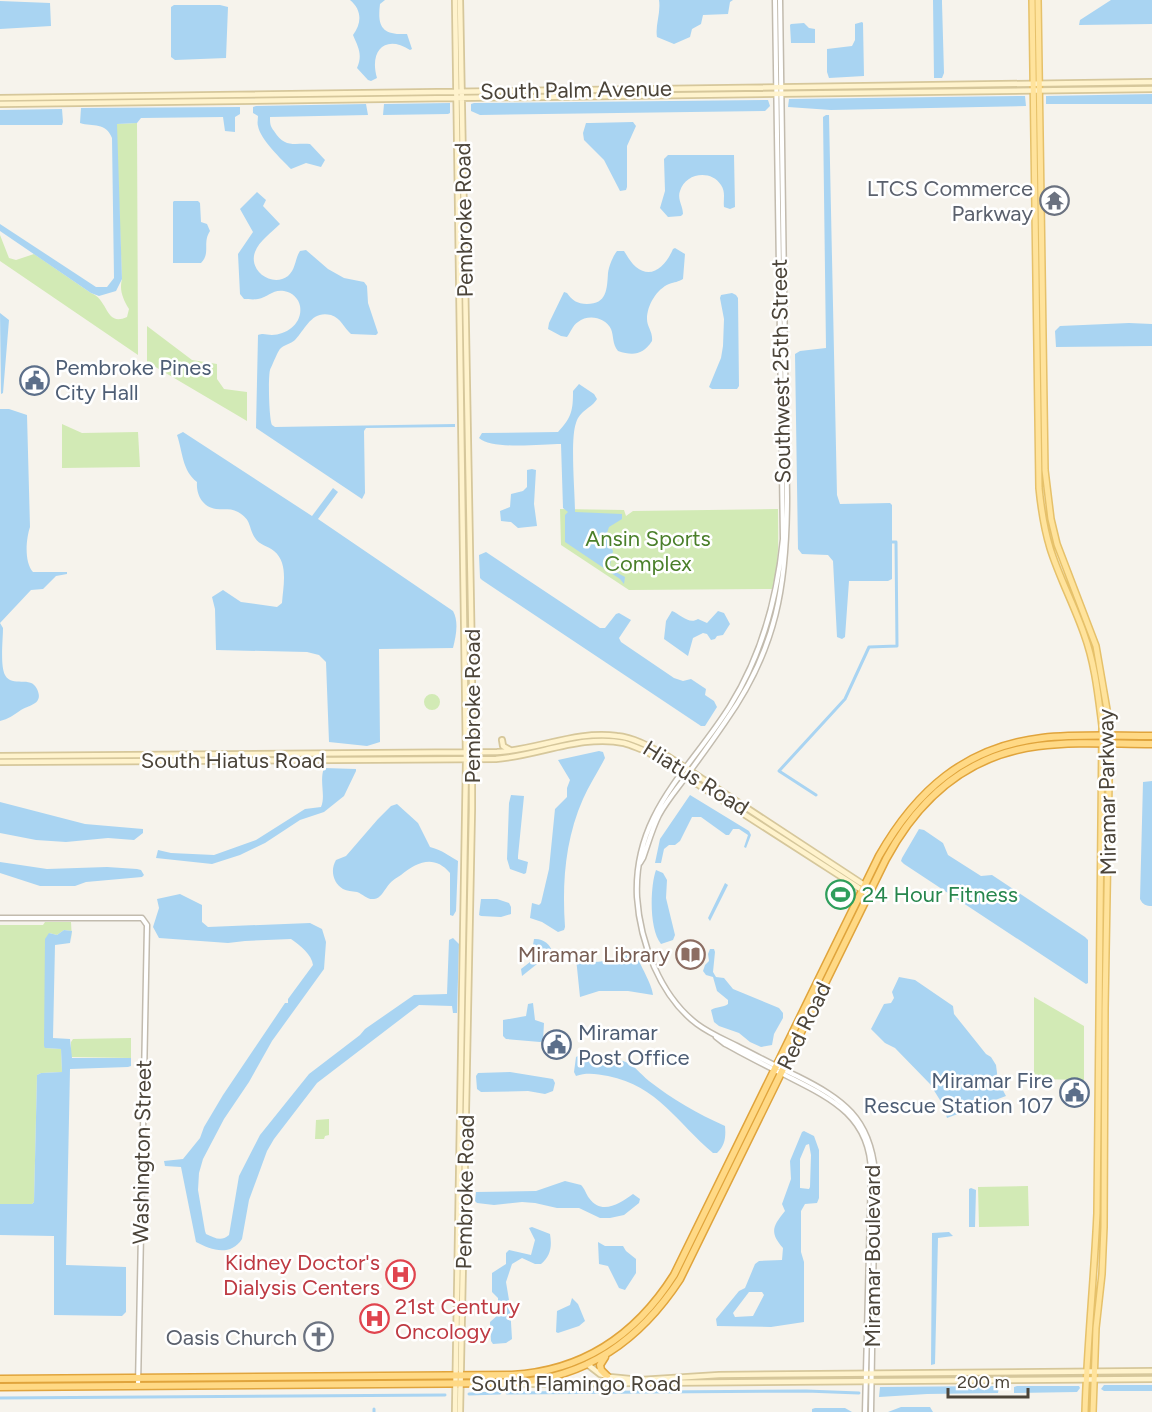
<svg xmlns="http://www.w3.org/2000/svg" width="1152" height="1412" font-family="Figtree,sans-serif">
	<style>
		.green { fill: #d2eab5 }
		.water { fill: #a9d4f2; fill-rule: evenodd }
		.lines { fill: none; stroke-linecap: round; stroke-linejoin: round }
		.canal { stroke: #a9d4f2; stroke-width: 3 }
		.tertiary-casing { stroke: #c2bbae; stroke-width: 7 }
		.secondary-casing { stroke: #d6c79b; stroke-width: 8 }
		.primary-casing { stroke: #e6c16a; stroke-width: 8 }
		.trunk-casing { stroke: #e0a43c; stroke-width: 9 }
		.tertiary { stroke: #fff; stroke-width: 4 }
		.secondary { stroke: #fff3cd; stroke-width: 4.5 }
		.primary { stroke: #ffe39c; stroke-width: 5 }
		.trunk { stroke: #ffd985; stroke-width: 6 }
		.labels { text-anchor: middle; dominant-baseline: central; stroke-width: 5; stroke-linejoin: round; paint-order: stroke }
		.street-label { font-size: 22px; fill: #4b4439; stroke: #fff }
		.worship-label { font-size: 22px; fill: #5b616d; stroke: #fff; text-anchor: end }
		.service-label { font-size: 22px; fill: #4e5e75; stroke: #fff; text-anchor: start }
		.park-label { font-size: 22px; fill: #4a7f2a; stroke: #fff }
		.leisure-label { font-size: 22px; fill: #27864d; stroke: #fff; text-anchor: start }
		.education-label { font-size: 22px; fill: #785e54; stroke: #fff; text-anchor: end }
		.health-label { font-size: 22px; fill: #be3a42; stroke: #fff; text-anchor: end }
	</style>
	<rect width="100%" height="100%" fill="#f6f3ec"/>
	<path class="green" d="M137,123L138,355L0,261V235L9,258L16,260L34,254L91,293C109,300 105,327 127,317L129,309C123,299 119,290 122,279L116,127L117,124Z
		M147,326L192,360L217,364V379L224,389L247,392V421L147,362Z
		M62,424L82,433L138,432L140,467L62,468Z
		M560,509L624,510L626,516L633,511L778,509C778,536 780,563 772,589L629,590L561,545Z
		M424 702a8 8 0 1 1 16 0a8 8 0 1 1-16 0Z
		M45,922H71L72,940V931L64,930L57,935L49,933L45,1048L61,1049L62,1072L41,1073L37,1075L34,1202L32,1204H0V925H43Z
		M1034,997L1084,1026V1080L1034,1079Z
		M131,1038V1058L71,1057V1042L73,1039Z
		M329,1119V1135L325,1136L324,1139H315L316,1120Z
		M1028,1186L1029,1226L979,1227L978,1187Z"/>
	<path class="water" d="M350,0H385L380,4C377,28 383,35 407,34L412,49L410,50C385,34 369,51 377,78L371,81L368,80L357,68C363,54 358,47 353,35C362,23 362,10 350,0Z
		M659,0H733L730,2L728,14L703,15L701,24L692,29L690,37L674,44L657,37C655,25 661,13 659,0Z
		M933,0H942V3L944,73L942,78H934Z
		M1111,0H1152V24L1079,25L1080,20Z
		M0,1L50,3L51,26L0,29Z
		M174,5H220L228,7L226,58L175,60L171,57V7Z
		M862,22L863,23L864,76L829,78L827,72V49L852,46L855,40V24Z
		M804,23L809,28L815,29V43H791L790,25L791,24Z
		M1152,94V104H1046V96Z
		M1025,96L1026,106L831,110L788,107L789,99Z
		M768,100L770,106L765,111L480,115L471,111V104L474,103Z
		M450,103V113L448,114L383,115L384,104Z
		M366,104L368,115L270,117C270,123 270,126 274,131C285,148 292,143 310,144L325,160L321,167L306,163L291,169C282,160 260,139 258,126C257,123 258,119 258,116L253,113V107L256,106Z
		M240,107V114L235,117V132L225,131L223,117L141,118L137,123L117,124L122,279L116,291L99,296L91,293L0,231V224L96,287H107L114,278L112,138C106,122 93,127 80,123L81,108Z
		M62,109L63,122L62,125H0V110Z
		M826,115H829L837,495L840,504L890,503L892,505V579L888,581H849L845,637L842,639L837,637L833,561L828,555L802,554L798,549L795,354L800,351L826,348L823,117Z
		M633,122L636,126L627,146V187L626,190L620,191L604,160L584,140L583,133L586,123H590Z
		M668,155H734L735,207L730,209L724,207C723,200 726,192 721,185C711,169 685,173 680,191C677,199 683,206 683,214L681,216L668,217L660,208L665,191L664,159Z
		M257,192L266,200L263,206L280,224C272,232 259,241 255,252C248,271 272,288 288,276C296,269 295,258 300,251L306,250L328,269L344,278L364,282L367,286L368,303L378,333L376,335L351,334C344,328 341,318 331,315C312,310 306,328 295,340C291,344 283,345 280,349C278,351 271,368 270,370C268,378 269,418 272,425L275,427L455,424V427L366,428L364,431L365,493L362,499L256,428L258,335C264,333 266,335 272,335C287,335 303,323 300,306C299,299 292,292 284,291C273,289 268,297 258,299C253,300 248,299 244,299L240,294L238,254L253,232L240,209Z
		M174,201H198L200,203L201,222L207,224L210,231C202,243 211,253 201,263H173V202Z
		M675,248L685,254L683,279C678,282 675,282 669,284C657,289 647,305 647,319C647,327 653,332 652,341C643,355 633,356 618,351C612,344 614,336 611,329C605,317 588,314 578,322C572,326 571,332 567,337L561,336L548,329L549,323L564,292L567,293C572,300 577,304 587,304C607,304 607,289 608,273C609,266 613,256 617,251H624C628,257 631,263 636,267C653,281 667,263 673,249Z
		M732,293L736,295L738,298L739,386L737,389H712L709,387L721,358L723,346L724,319L720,298L721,295Z
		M0,313L9,320L3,393L1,394Z
		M1129,323L1152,324V346L1056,347L1055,331L1060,326Z
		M579,384L594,394L597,399C592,408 580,410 576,423C570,439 575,492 575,512L622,514V519L609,527L607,533V539L613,551L610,565L614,571L625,577L624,584L620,579L565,542V515L568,512L563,508L561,444C542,444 492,450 479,438L482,433L558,432C572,417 573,410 573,391Z
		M0,409H9L27,415L30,527C26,539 24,562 33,572H67V574L56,576L43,589L31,590L0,623Z
		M183,432L312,516L333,488L338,492L318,519L453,611C459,622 456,636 453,648L379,649L380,742L367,746L329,742L326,662L319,655L307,652L216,650L215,609L212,597L223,590L241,602L277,607L282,603C283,587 289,563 274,551C268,546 259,545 255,538C248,527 252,520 238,512C231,508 224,510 216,509C202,507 196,494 197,482C182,470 183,453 177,435Z
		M532,469L536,470L534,504L537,526L518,528L511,522L501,521L500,511L510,507L511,494L523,491L527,487V470Z
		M486,552L600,628H605L616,614L619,613L631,620L619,638L621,642L674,678L683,681L691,679L706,689L705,695L714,701L717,707L705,726H701L482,580L480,578L479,555Z
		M672,611C680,614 689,625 698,619L707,623L718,611L724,613L730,624L723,635L717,636L715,639L711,640L707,634L703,633L693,638L688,656L664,639L666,621Z
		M0,623L3,628C3,640 0,665 5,675C12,688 31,675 37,689C44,704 30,705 21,710C14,715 8,719 0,721Z
		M599,751L603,752L605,758C598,772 589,785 583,799C565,840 562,883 565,927L564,930L558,932L542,922L530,918L532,903L539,905L541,903L549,869L555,809L567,797V788L570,780L558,760Z
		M324,768L356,769V771L344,796L324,812L300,820L265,843L240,855L212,864L156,858L158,850L171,853L214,855L256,840L305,809L321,807C326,796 319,781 324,768Z
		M1152,781V906C1146,906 1143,905 1140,899L1143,782Z
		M511,795L524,796L518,856V859L528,862L526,873L524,874L510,869L507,859L509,803Z
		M690,795L749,831L751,835L746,848L744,847L748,835L739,829H733L729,835H726L701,817H692L680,841L675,845H669L664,849L661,863H655L660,839Z
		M0,802L85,824L143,829V833L134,840L108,838L66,842L36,840L0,833Z
		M397,804L418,823L430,847C444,851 447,855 458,861L456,911L453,916L450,915V873C434,854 417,862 401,875C396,878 390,882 387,887C383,892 381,898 374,899C367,900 363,894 357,892C352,891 347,891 343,889C333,883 330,870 336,860L346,856L378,819L391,806Z
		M919,829L924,830L943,843L948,855L981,876L992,875L1085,937L1088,940V983L1086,984L904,864L901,861L902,858Z
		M0,862L47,869L107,867L137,869L141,870L144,875L142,877L86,882L75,886H40L0,873Z
		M656,870L663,873L667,880L666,898L675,935L673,940L661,944C649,930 650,887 656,870Z
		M725,883L728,885L710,921L708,918Z
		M180,894L202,905V922L208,927L310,923L322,929L326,942L324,969L272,1041L249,1082L224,1119L203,1159L199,1173L198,1190L205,1231L206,1234C215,1238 221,1242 229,1235L239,1176L260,1135L309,1074L360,1035L365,1029L414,995L447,994L449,940L453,938L459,944L457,1013H453L452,1006L419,1005L317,1083L274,1139L267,1151L249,1200L242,1239C230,1257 211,1250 196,1242L181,1167L165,1166L164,1161L183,1159L200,1138L204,1127L223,1095L285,1003H288V999L313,965C312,955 300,945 291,939L245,941L228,943L159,938L153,927L159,908L157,899Z
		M481,899H497L509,903L511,907V914L501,917L481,916L479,915Z
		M64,930L72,931L70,943L55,945L53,1038L70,1039L72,1058H131V1066L128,1067L70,1069L66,1265L126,1267V1312L122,1316L54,1315V1236L0,1235V1204H32L34,1202L37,1075L41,1073L62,1072L61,1049L45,1048L44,1046L45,939L49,933L57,935Z
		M534,939C542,938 551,944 552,952L522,976L521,969L530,962Z
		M629,949L635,952C640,965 652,984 653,995L628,991H599L580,997L576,958C593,966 615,961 629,949Z
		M710,949H714L715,952L713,972L716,977L724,978L733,989L779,1008L783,1013V1018L774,1034L772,1045L761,1047L750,1042L739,1033L719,1026L714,1022L711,1010C717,1006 723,1008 728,1004V1000L717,991L713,977L706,975L703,971L705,965L709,961L708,954Z
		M899,977L915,980L953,1006L954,1014L986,1054L991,1057L996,1065L998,1081L1006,1096L947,1118L943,1105L930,1084L895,1048L885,1043L871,1029L884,1004L891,1003L894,998L892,992Z
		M533,1003L535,1020L544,1023L543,1041L540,1042L506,1039L503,1036V1020L526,1016L528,1004Z
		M578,1056C585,1057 593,1062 600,1062C608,1062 615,1058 623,1061C634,1064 640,1074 649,1081C672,1099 698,1114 725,1126C726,1137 725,1146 717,1153H713C677,1123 658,1086 608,1076C597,1074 587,1072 576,1076L574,1072L576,1057Z
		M510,1072L553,1079L555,1083L553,1091L545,1094L528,1091L481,1092L477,1089L476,1076L478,1073Z
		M804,1131L814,1136L819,1150V1198L817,1203L805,1204L801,1211V1252L804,1262V1322L771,1327L717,1326L716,1319L739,1291L745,1288L755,1264L759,1261L782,1260L783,1248C769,1232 773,1226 785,1211L782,1204L791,1179L790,1161L802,1132ZM809,1144L811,1155L810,1187L809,1189L800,1188V1159L806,1145ZM749,1292H762L764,1295L753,1316L735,1317L733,1313Z
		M565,1181L581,1185C585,1189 586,1194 589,1198C602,1216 620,1203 633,1194L640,1199L639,1203L624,1215L610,1218H600L579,1208H557L535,1203L522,1202L494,1205L477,1203L475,1201L476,1192L536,1191Z
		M971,1188L976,1190L975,1227H969V1189Z
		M532,1227L550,1234C552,1246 551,1256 541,1264H535L522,1258L512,1264L506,1282L510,1306L512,1339L506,1343L493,1344L491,1341L490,1322L498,1315V1298L492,1292V1273L506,1264V1253L509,1250L531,1255L535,1240L529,1228Z
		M949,1232L953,1236L938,1238L935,1364L931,1365L932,1233Z
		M598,1242L605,1246H623L626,1251L636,1259V1273L625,1290L619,1288L608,1266L599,1264Z
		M572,1298L578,1304L585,1321L579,1326L558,1333L556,1332L557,1311L570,1305Z
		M1104,1385H1152V1391H1104L1101,1389Z
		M996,1386L999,1387L998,1393L927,1394L879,1397L880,1387Z
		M1017,1386H1079L1080,1388L1077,1392L1014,1393V1387Z
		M901,1407H930L933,1412H888Z
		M815,1408H845L852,1412H812V1409Z"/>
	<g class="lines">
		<path class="canal" d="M816,795L779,771L845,699L869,647L897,646L896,542H890
			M507,1393L806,1391L859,1393
			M469,1394L500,1393
			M0,1398L445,1395
			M374,1412V1409"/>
		<defs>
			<path id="tertiary" d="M775,0L783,539C777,599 762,655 730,706C690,770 633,813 637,897C640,942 660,996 697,1024C709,1033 723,1039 737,1046C757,1056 777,1067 797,1076C843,1099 870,1118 875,1172L871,1412
				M640,863L643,858C648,844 652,829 659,815C666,802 676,790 685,778C699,759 712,741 725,722C777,649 787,584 787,497L780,0
				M0,918H142L147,925L138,1386
				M716,1037L725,1044C744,1054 764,1065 783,1074C828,1097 870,1114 871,1172L865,1412"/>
			<path id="secondary" d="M455,0L466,760L455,1412
				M460,0L472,662V809L460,1412
				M0,98L1152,82
				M0,104L1152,89
				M502,740L503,746L510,750
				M0,756L497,752C537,750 577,730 617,736C636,738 652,748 669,757L867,887
				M0,762L496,759C538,756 582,734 624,743C632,745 639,749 646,751L865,892
				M587,1364L600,1374L610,1377L640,1380L719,1375L1152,1371
				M519,1384L1152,1379"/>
			<path id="primary" d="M1032,0L1039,488C1041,508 1044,528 1050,548C1059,577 1074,605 1084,634C1095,664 1098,695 1102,726L1097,1213C1094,1280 1087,1345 1085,1412
				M1038,0L1045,470L1051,519L1057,544L1096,646L1110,727L1105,1009L1104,1227L1102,1274L1096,1328L1093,1412"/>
			<path id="trunk" d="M605,1357L600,1365L601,1370L607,1376
				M0,1379L512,1375C584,1371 636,1335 674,1275L879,856C916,791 965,747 1042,738C1078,734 1116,736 1152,736
				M0,1387L512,1383C587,1378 640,1340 680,1279L886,859C919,798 967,755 1038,746C1075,741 1114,744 1152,744"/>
		</defs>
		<use href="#tertiary" class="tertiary-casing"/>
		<use href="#secondary" class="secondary-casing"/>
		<use href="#primary" class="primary-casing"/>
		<use href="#trunk" class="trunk-casing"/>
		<use href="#tertiary" class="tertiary"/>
		<use href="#secondary" class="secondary"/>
		<use href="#primary" class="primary"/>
		<use href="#trunk" class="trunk"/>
	</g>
	<defs>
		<symbol id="temple-ring" viewBox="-11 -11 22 22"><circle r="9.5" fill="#fff" stroke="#6b7280" stroke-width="1.5"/><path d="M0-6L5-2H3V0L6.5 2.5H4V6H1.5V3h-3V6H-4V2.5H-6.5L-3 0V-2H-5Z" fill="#6b7280"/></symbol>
		<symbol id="civic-ring" viewBox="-11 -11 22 22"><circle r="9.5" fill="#fff" stroke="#5c6f8a" stroke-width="1.5"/><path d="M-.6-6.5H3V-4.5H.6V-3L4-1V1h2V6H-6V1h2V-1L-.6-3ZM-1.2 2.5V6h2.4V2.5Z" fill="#5c6f8a"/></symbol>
		<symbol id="stadium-ring" viewBox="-11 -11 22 22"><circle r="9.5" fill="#fff" stroke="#2e9e5b" stroke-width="1.5"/><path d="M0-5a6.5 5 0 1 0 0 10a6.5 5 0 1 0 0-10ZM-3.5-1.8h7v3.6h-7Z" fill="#2e9e5b"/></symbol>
		<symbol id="library-ring" viewBox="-11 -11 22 22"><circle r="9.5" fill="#fff" stroke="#8d6e63" stroke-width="1.5"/><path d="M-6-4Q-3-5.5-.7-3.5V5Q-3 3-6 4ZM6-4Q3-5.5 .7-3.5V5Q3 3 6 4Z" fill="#8d6e63"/></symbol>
		<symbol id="hospital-ring" viewBox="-11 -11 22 22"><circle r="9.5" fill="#fff" stroke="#e0444e" stroke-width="1.5"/><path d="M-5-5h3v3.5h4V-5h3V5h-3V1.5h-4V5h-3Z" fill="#e0444e"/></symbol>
		<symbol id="church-ring" viewBox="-11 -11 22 22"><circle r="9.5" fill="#fff" stroke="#6b7280" stroke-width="1.5"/><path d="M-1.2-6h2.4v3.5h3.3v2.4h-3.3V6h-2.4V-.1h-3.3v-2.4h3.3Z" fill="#6b7280"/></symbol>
	</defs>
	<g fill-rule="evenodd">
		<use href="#temple-ring" x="1038" y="184" width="33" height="33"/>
		<use href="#civic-ring" x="18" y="364" width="33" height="33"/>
		<use href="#stadium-ring" x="824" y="878" width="33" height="33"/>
		<use href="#library-ring" x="674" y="938" width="33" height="33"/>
		<use href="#civic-ring" x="540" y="1028" width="33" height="33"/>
		<use href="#civic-ring" x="1058" y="1076" width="33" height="33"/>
		<use href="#hospital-ring" x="384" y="1258" width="33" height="33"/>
		<use href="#hospital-ring" x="358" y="1302" width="33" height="33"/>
		<use href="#church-ring" x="302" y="1320" width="33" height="33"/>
	</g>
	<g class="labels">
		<g class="street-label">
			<text transform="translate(576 90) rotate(-1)">South Palm Avenue</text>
			<text transform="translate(464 220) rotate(-91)">Pembroke Road</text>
			<text transform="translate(781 371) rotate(-91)">Southwest 25th Street</text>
			<text transform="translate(472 706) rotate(-90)">Pembroke Road</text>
			<text x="233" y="760">South Hiatus Road</text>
			<text transform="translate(696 778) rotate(32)">Hiatus Road</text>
			<text transform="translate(1107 792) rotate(-91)">Miramar Parkway</text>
			<text transform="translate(804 1026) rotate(-64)">Red Road</text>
			<text transform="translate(142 1152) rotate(-89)">Washington Street</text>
			<text transform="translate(465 1192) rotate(-89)">Pembroke Road</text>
			<text transform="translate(872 1256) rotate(-90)">Miramar Boulevard</text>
			<text x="576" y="1383">South Flamingo Road</text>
		</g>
		<g class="worship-label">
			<text x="1033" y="188">LTCS Commerce<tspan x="1033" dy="25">Parkway</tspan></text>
			<text x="297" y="1337">Oasis Church</text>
		</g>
		<g class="service-label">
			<text x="55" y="367">Pembroke Pines<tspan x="55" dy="25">City Hall</tspan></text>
			<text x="578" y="1032">Miramar<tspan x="578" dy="25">Post Office</tspan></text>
			<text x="1053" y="1080" text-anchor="end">Miramar Fire<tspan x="1053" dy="25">Rescue Station 107</tspan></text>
		</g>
		<g class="park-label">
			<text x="648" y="538">Ansin Sports<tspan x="648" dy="25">Complex</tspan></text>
		</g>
		<g class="leisure-label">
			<text x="862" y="894">24 Hour Fitness</text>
		</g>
		<g class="education-label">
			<text x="670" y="954">Miramar Library</text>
		</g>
		<g class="health-label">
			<text x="380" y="1262">Kidney Doctor's<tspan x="380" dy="25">Dialysis Centers</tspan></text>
			<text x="395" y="1306" text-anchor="start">21st Century<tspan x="395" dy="25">Oncology</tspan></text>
		</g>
	</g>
	<path d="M948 1388v9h80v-9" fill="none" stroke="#4b4439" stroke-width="3"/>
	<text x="957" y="1388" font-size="18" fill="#4b4439" stroke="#ffffff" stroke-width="4.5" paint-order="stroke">200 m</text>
</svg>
